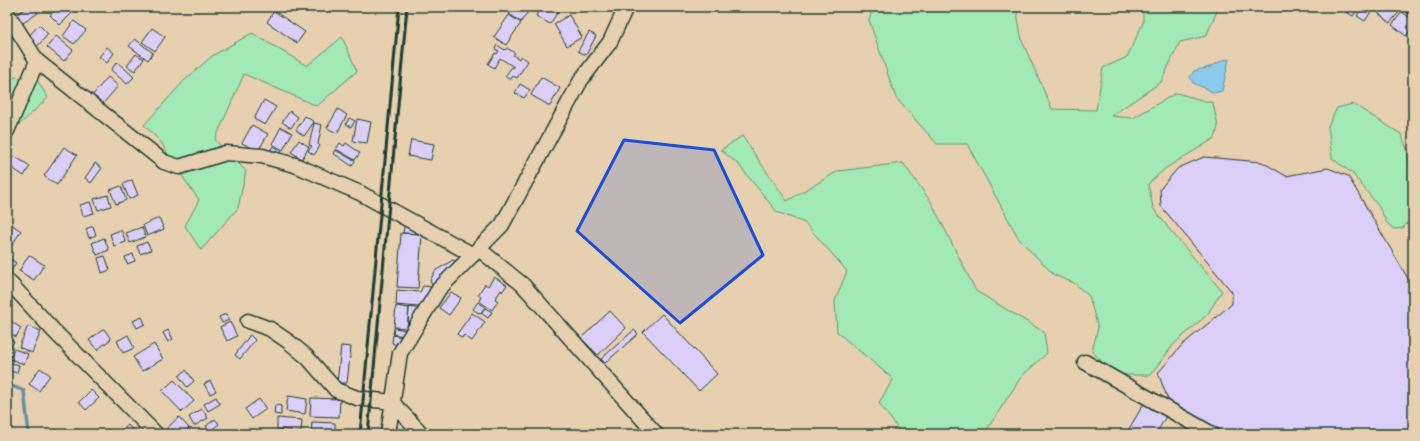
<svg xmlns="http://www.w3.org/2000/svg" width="1420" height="441" font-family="'Shantell Sans',sans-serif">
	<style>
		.green { fill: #a3e9b5; stroke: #619374 }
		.water { fill: #8dcbee; stroke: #6192a4 }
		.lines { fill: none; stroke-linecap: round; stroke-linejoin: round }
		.stream { stroke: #6192a4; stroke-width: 3.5 }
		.building { fill: #dccff7; stroke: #1f3d34 }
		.minor-casing { stroke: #1f3d34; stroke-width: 17 }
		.minor { stroke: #e6d0af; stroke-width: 14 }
		.rail { stroke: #1f3d34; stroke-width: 3 }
		.marked { fill: #1d4ed8; fill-opacity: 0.2; stroke: #1d4ed8; stroke-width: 3; stroke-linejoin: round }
	</style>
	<rect width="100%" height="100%" fill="#e6d0af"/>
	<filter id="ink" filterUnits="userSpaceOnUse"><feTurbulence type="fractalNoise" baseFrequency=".025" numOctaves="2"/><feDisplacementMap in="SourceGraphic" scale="8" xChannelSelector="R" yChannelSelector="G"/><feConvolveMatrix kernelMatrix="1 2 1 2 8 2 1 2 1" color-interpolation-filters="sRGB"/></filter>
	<g filter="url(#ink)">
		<path class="green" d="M873,7H1016L1022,41L1052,109L1096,110L1103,68L1127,57L1143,23V7H1215L1218,9L1206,36L1180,42L1161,82L1111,116L1133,118L1176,93L1213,103L1218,127L1215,138L1166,168L1148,184L1153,208L1170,230L1222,291L1207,315L1175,343L1150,375H1127L1110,371L1092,351L1098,328L1089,296L1074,283L1054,275L1019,239L967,144H937L896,98L869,20Z
			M252,33L307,66L342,37L357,71L317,106L244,74L215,140L246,171L238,208L201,250L185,226L199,200L173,163L161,142L144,125L184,81L212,56Z
			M15,77L37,80L48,98L18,126L7,124V83Z
			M1353,104L1401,134L1408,152L1412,217L1403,228L1394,229L1387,223L1379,207L1353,174L1332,158L1328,126L1337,108Z
			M742,136L787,201L838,171L903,163L931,202L976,291L1044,332L1047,353L1021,377L984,434H902L879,403L893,379L837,332L835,301L847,271L805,223L777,212L738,164L721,150Z"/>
		<path class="water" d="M1229,59L1222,91L1214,93L1207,89L1193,83L1190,77L1194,71L1210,67L1223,60Z"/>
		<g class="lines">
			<path class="stream" d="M7,384L24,391L29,434"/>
		</g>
		<path class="building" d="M28,7H34L38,13L20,25L14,16Z
			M59,7H67L72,13L60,25L50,15Z
			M514,7H531L521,22L509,14Z
			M541,7H553L559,10L550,24L536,16Z
			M1338,7H1359L1353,16Z
			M1363,7H1374L1365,21L1357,16Z
			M1383,7H1403L1390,23L1378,13Z
			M1407,7L1413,8V18L1404,10Z
			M274,11L305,32L297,43L267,22Z
			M1402,12L1413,20V27L1406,36L1392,25Z
			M509,15L521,23L506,45L494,37Z
			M569,15L582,37L567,46L554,24Z
			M74,21L86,30L74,44L63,36Z
			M39,25L48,34L36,48L26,39Z
			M152,28L165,37L155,51L142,42Z
			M589,32L596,36L586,55L578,51Z
			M56,36L73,50L64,61L47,47Z
			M135,39L153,53L148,60L129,46Z
			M497,45L505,50L507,48L515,53L513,55L519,59L521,56L528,61L517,78L513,76L510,80L505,76L512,67L513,68L514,67L500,58L494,68L488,64L495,53L497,54L499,51L495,49Z
			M107,47L114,53L107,63L99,57Z
			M136,54L144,59L135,71L127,66Z
			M117,62L134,77L127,84L111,70Z
			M108,77L118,86L100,107L90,98Z
			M541,77L560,88L550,106L531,95Z
			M520,84L530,90L524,98L515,93Z
			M264,100L276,107L265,125L254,119Z
			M338,109L347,115L337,133L327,128Z
			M290,111L298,117L291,128L282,122Z
			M305,116L314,122L304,136L296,130Z
			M349,118L355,121L351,127L346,124Z
			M357,119L371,122L367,143L353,141Z
			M314,123L322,125L318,144L320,146L314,155L308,151L312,146L309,145Z
			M252,125L268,134L258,151L242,143Z
			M281,127L292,133L283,150L272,144Z
			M299,140L309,147L302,159L291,152Z
			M411,140L434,144L431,160L408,156Z
			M340,143L344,146L346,143L360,153L355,160L336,149Z
			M273,146L282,151L280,156L270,151Z
			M64,147L77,155L57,185L44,176Z
			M335,150L355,161L352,166L333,153Z
			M14,156L30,166L24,176L8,165Z
			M1204,157L1262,162L1286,176L1328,168L1348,176L1413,287V434H1225L1169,402L1158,373L1182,345L1232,304V292L1161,206L1160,189L1178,168Z
			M95,163L102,168L91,183L85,178Z
			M132,180L138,195L129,199L123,184Z
			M121,186L126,200L116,204L110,190Z
			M108,195L111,206L98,210L94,199Z
			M90,202L94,213L83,216L80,205Z
			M159,218L164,229L147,236L143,225Z
			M405,221L422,234L403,233Z
			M11,224L21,231L8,251L7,229Z
			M93,226L96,235L89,238L86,229Z
			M142,227L145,237L130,243L126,233Z
			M121,230L126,242L114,246L110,234Z
			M401,233L422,234L418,288L397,287Z
			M104,238L109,250L97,255L92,243Z
			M147,242L151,250L140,254L137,246Z
			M133,254L135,261L127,264L125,257Z
			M29,255L44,265L34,280L19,271Z
			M105,256L110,270L102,273L98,258Z
			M9,258L16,263L10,272L7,270V261Z
			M453,260L457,262L435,286L432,285L430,281L435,271Z
			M494,277L507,285L502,292L501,290L495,299L498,301L492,310L479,301L481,297L478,295L485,284L488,286Z
			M423,286L433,287L419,307L396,305L397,290L420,292Z
			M451,292L461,298L449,315L439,308Z
			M478,302L485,307L480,314L473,309Z
			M396,306L409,308L407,328L394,327Z
			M409,307L420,309L408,326Z
			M485,308L492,312L488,318L481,313Z
			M610,311L626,328L598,355L581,338Z
			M472,313L485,322L472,341L464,335L462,338L457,334Z
			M226,314L229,320L222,323L219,317Z
			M662,314L717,374L699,391L643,332Z
			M142,317L145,324L137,328L133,321Z
			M10,321L21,328L16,337L7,331V326Z
			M230,322L237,336L227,341L220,327Z
			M28,326L41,331L32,353L19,347Z
			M394,328L407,330L404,336L393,334Z
			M104,329L111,339L97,350L89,340Z
			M168,330L173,339L168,342L163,333Z
			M634,330L638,334L605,363L601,359Z
			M128,335L134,348L123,353L117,341Z
			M250,335L255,340L240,359L235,355Z
			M393,335L404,338L399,346L392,343Z
			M7,336L14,342L9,348L7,347Z
			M154,344L163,359L142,371L133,357Z
			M341,346L351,347L347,383H337Z
			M14,349L28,354L24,364L10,359Z
			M8,362L19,365L17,373L7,370Z
			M40,368L50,375L39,391L29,384Z
			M186,370L194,381L187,387L179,376Z
			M174,380L194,401L182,412L162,391Z
			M210,381L216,391L210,394L204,384Z
			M91,390L99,398L86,410L79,402Z
			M288,396L307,399L305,414L286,411Z
			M216,397L220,404L208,411L204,404Z
			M311,398L340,399L339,417L310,416Z
			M1147,398L1169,411L1156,434H1126Z
			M259,399L266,409L252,419L245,409Z
			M275,405L281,406V415L274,414Z
			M202,409L208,418L194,426L189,417Z
			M179,417L189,428L183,434H167L164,431Z
			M277,418L302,420L301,431L277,429Z
			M215,419L219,424L210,431L206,426Z
			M312,422L335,423V434H311Z
			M128,425L136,434H118Z"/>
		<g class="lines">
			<defs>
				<path id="minor" d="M7,13L37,61L164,162L179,167L226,153L262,156L295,165L360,193L473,255
					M7,131L37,61
					M479,249L523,285L656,434
					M7,280L54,331L156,434
					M248,321L270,329L289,342L307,357L336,390L357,398L392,402L422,434
					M1085,362L1212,434
					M388,434L400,353L439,289L502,225L581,80L610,42L626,7"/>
			</defs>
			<use href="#minor" class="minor-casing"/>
			<use href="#minor" class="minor"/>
			<path class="rail" d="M360,434L399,7
				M368,434L407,7"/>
		</g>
	</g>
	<path class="marked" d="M624,140L714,150L763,255L680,323L577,231Z"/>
	<rect width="1420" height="441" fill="none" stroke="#e6d0af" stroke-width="24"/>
	<rect x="12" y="12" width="1396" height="417" fill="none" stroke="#1f3d34" stroke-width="1.5" filter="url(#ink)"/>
</svg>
